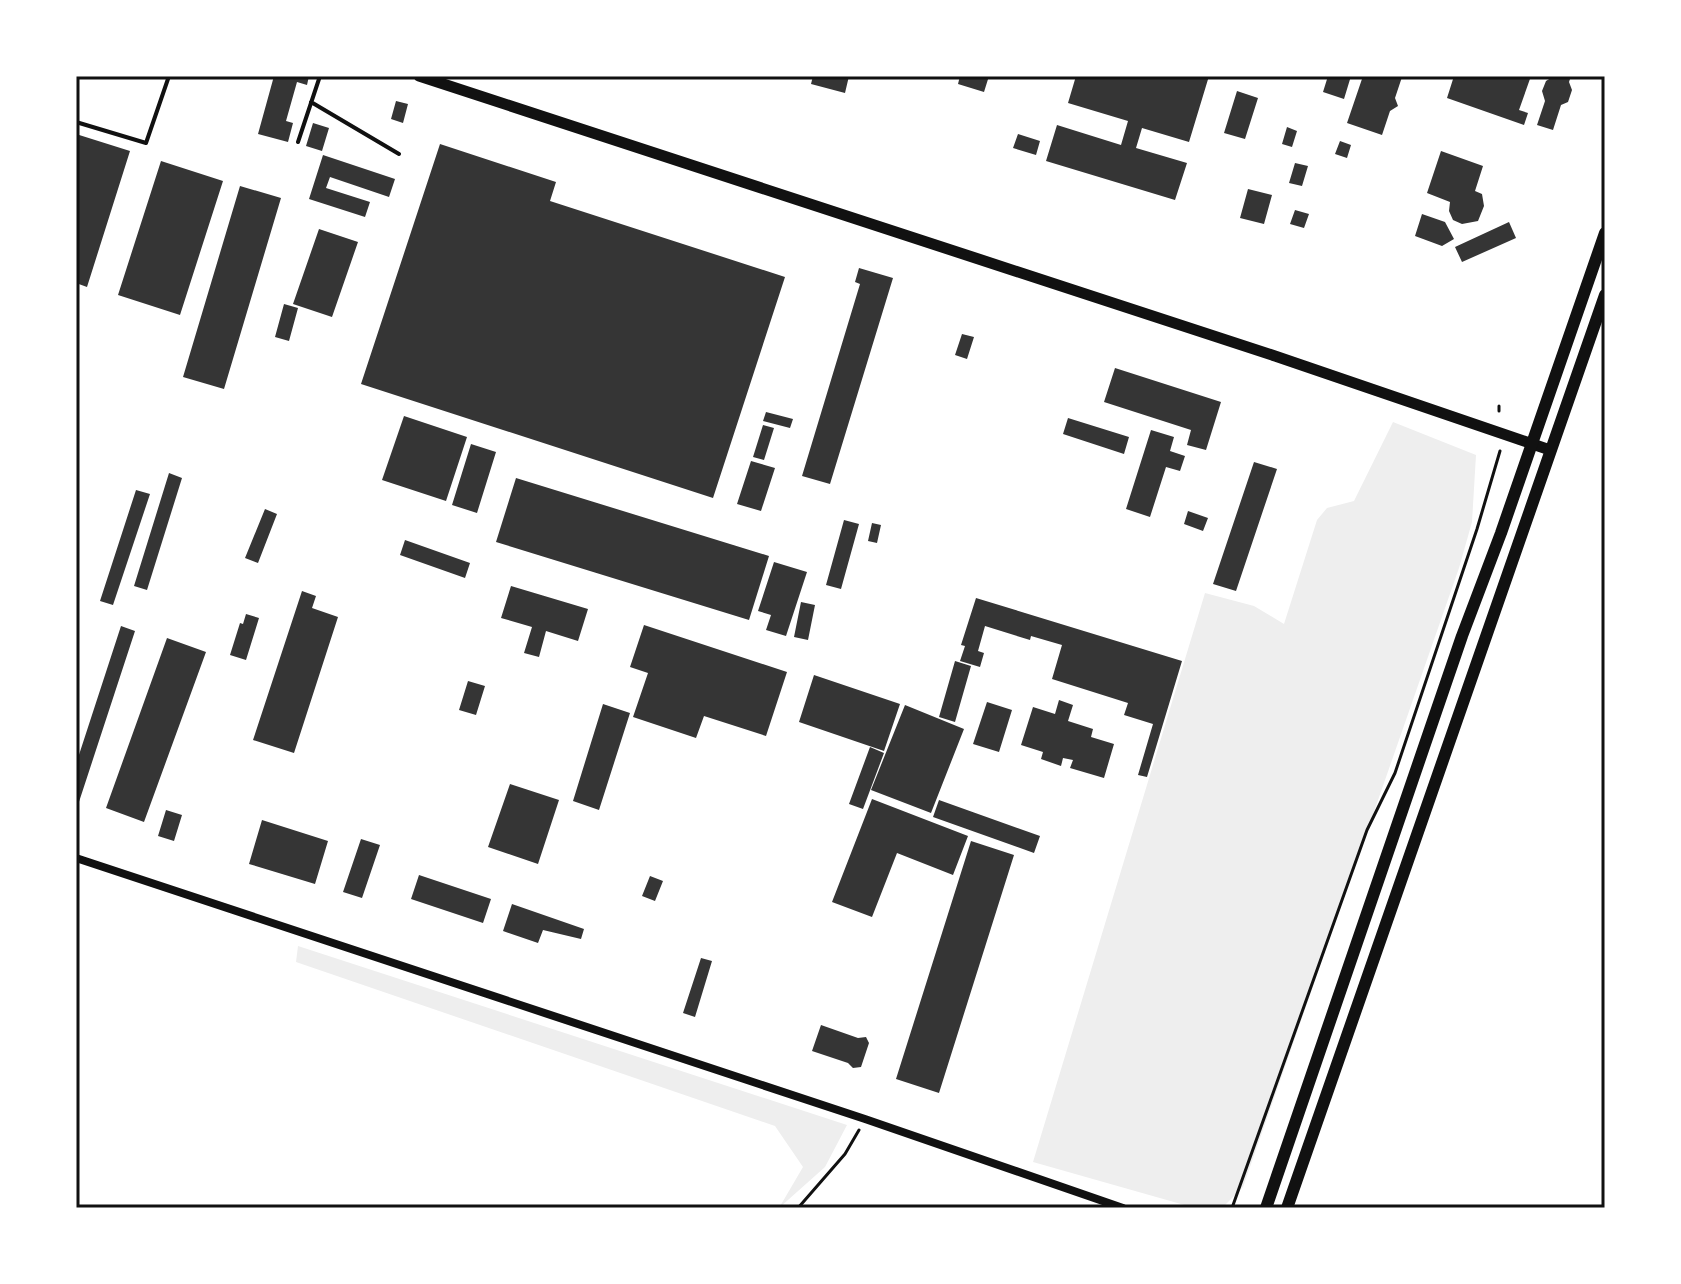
<svg xmlns="http://www.w3.org/2000/svg" width="1681" height="1284" font-family="'IBM Plex Sans',sans-serif">
	<style>
		.green { fill: #eee }
		.building { fill: #353535 }
		.lines { fill: none; stroke-linecap: round; stroke-linejoin: round }
		.path { stroke: #111; stroke-width: 3 }
		.service { stroke: #111; stroke-width: 4 }
		.minor { stroke: #111; stroke-width: 8 }
		.tertiary { stroke: #111; stroke-width: 11 }
		.secondary { stroke: #111; stroke-width: 12 }
		.neatline { fill: none; stroke: #111; stroke-width: 3 }
	</style>
	<rect width="100%" height="100%" fill="#fff"/>
	<path class="green" d="M1393,422L1476,455L1472,522L1459,568L1243,1187L1222,1208H1195L1033,1162L1205,593L1254,606L1284,624L1317,520L1327,508L1354,501Z
		M298,946L847,1125L825,1167L779,1208L803,1167L775,1126L296,962Z"/>
	<path class="building" d="M274,76H309L307,85L297,82L286,121L293,123L288,142L258,134Z
		M813,76H849L845,93L811,84Z
		M960,76H989L984,92L958,84Z
		M1076,76H1209L1189,142L1142,128L1136,148L1187,163L1175,200L1046,161L1057,125L1121,145L1128,121L1068,103Z
		M1328,76H1351L1344,99L1323,92Z
		M1363,76L1402,77L1395,98L1398,106L1390,111L1382,135L1347,123Z
		M1454,76H1531L1519,110L1528,113L1524,125L1447,98Z
		M1554,76H1571L1569,82L1572,90L1568,102L1561,105L1553,130L1537,125L1545,101L1542,91L1546,81Z
		M1237,91L1258,98L1245,139L1224,133Z
		M396,101L408,104L403,123L391,119Z
		M313,123L329,128L322,151L306,146Z
		M1287,127L1297,131L1292,147L1282,144Z
		M76,134L130,151L87,287L76,283Z
		M1018,134L1040,141L1036,155L1013,148Z
		M1340,141L1351,145L1347,158L1335,154Z
		M440,144L556,182L550,201L785,277L713,498L361,384Z
		M1441,151L1483,166L1475,191L1482,194L1484,206L1478,221L1462,224L1453,220L1449,211L1450,202L1427,193Z
		M323,155L395,179L389,197L330,177L326,188L370,202L365,217L309,199Z
		M161,161L223,181L180,315L118,295Z
		M1295,163L1308,166L1302,186L1289,183Z
		M240,186L281,198L224,389L183,377Z
		M1248,189L1272,195L1264,224L1240,218Z
		M1295,210L1309,214L1304,228L1290,224Z
		M1422,214L1445,222L1454,239L1442,246L1415,236Z
		M1509,222L1516,238L1462,262L1455,247Z
		M319,229L358,242L332,317L293,304Z
		M859,268L893,278L830,484L802,476L860,284L855,282Z
		M284,304L298,308L289,341L275,337Z
		M962,334L974,337L967,359L955,355Z
		M1115,368L1221,402L1206,450L1187,445L1191,430L1104,402Z
		M766,412L793,419L790,428L763,421Z
		M404,416L467,437L446,501L382,480Z
		M1068,418L1129,437L1124,454L1063,434Z
		M763,425L774,428L764,460L753,457Z
		M1151,430L1174,437L1170,451L1185,456L1180,471L1166,467L1150,517L1126,509Z
		M471,444L496,452L477,513L452,505Z
		M751,461L775,468L761,511L737,504Z
		M1254,462L1277,469L1236,591L1213,584Z
		M169,473L182,478L147,590L134,586Z
		M516,478L769,556L749,620L496,542Z
		M136,490L150,494L113,605L100,601Z
		M265,509L277,514L258,563L245,558Z
		M1188,511L1208,518L1203,531L1184,524Z
		M844,520L859,524L841,589L826,585Z
		M872,523L881,525L877,543L868,541Z
		M405,540L470,563L465,578L400,555Z
		M774,562L807,572L786,636L766,630L771,615L758,611Z
		M511,586L588,609L578,641L546,631L539,657L524,653L532,627L501,618Z
		M302,591L316,596L312,608L338,617L294,753L253,740Z
		M976,598L1182,661L1147,777L1138,775L1153,724L1124,715L1128,703L1052,679L1062,645L1031,636L1030,640L985,626L978,651L984,653L980,667L960,661L965,646L961,645Z
		M801,602L815,605L808,640L794,637Z
		M246,614L259,618L246,660L230,655L240,623L243,624Z
		M644,625L787,672L766,736L704,716L696,738L633,717L648,673L630,667Z
		M121,626L135,631L76,811V764Z
		M167,638L206,652L144,822L106,808Z
		M955,661L971,666L955,722L939,717Z
		M814,675L900,704L884,751L799,722Z
		M468,681L485,686L476,715L459,710Z
		M1059,700L1073,705L1068,721L1093,729L1091,737L1114,744L1104,778L1070,768L1073,760L1063,758L1061,766L1041,759L1043,752L1021,745L1033,707L1055,714Z
		M987,702L1012,710L999,752L973,744Z
		M603,704L630,713L599,810L573,801Z
		M905,705L964,729L931,813L871,790Z
		M870,747L884,753L863,809L849,804Z
		M510,784L559,800L538,864L488,847Z
		M872,799L968,836L953,875L897,853L872,917L832,902Z
		M939,800L1040,836L1034,853L933,817Z
		M166,810L182,815L174,841L158,836Z
		M262,820L328,841L315,884L249,864Z
		M361,839L380,845L362,898L343,892Z
		M971,841L1014,855L939,1093L896,1079Z
		M419,875L491,899L483,923L411,899Z
		M650,876L663,881L655,901L642,896Z
		M512,904L584,929L581,939L543,930L538,943L503,931Z
		M701,958L712,961L695,1017L683,1013Z
		M821,1025L858,1038L866,1037L869,1043L861,1067L853,1068L848,1063L812,1051Z"/>
	<g class="lines">
		<path class="path" d="M1499,406V411
			M798,1208L845,1154L859,1130
			M1232,1208L1367,830L1395,773L1477,529L1500,451"/>
		<path class="service" d="M311,102L399,154
			M76,122L146,143L169,76
			M298,142L320,76"/>
		<path class="minor" d="M76,858L865,1119L1123,1208"/>
		<path class="tertiary" d="M419,76L1275,356L1550,450"/>
		<path class="secondary" d="M1266,1208L1462,636L1501,533L1605,233
			M1287,1208L1605,295"/>
	</g>
	<rect width="1681" height="1284" fill="none" stroke="#ffffff" stroke-width="156"/>
	<rect x="78" y="78" width="1525" height="1128" class="neatline"/>
</svg>
